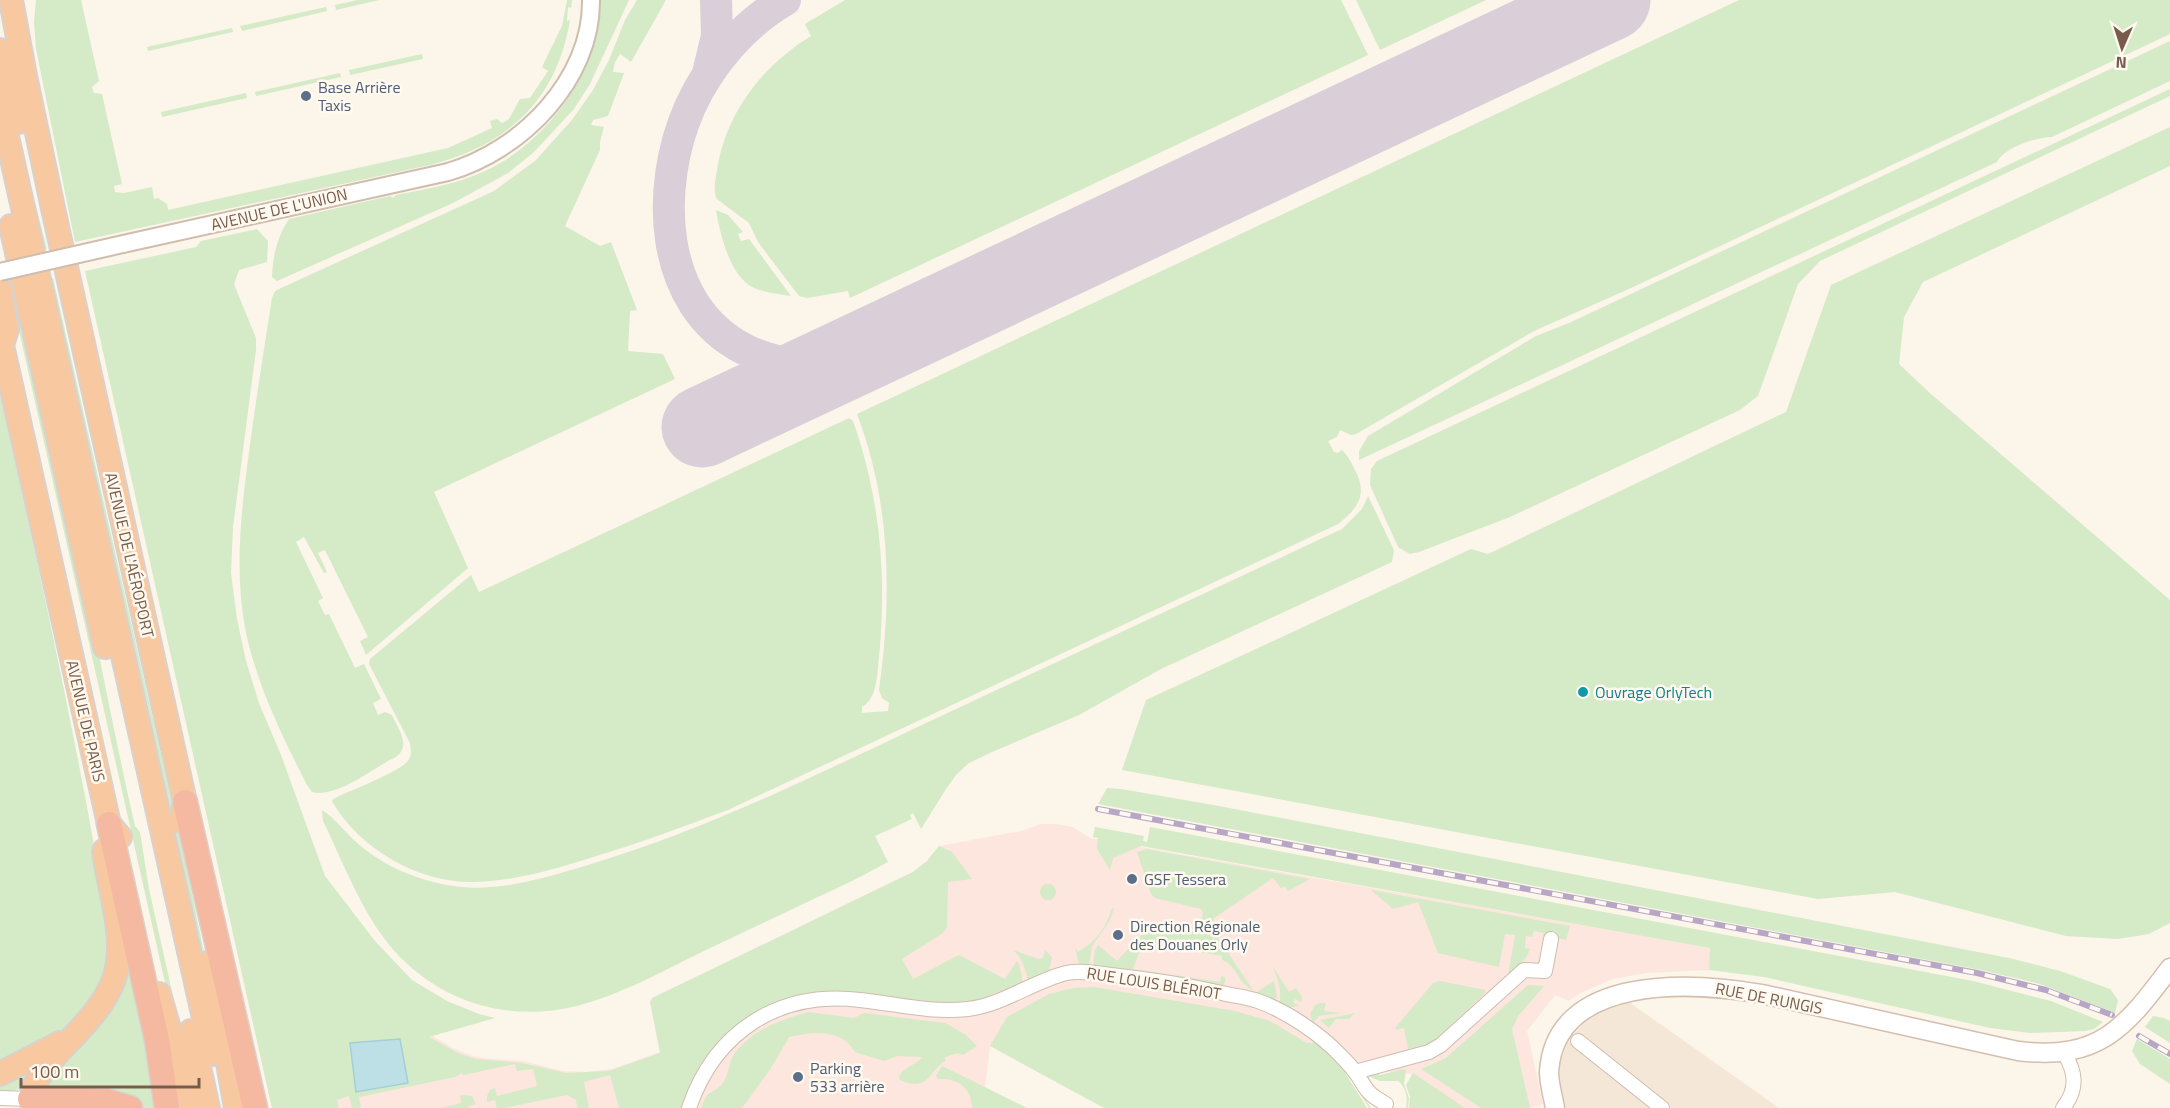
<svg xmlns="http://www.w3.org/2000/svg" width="2170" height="1108" font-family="'Titillium Web',sans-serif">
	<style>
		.residential { fill: #f4e7d7 }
		.commercial { fill: #fce6dd }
		.green { fill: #d5eac7 }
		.water { fill: #bde0e6; stroke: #a3cfd8; stroke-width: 1.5 }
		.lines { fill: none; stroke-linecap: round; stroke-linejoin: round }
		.taxiway { stroke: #daced8; stroke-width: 32 }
		.runway { stroke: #daced8; stroke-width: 81 }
		.minor-casing { stroke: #cfbdae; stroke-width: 16 }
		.tertiary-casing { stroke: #cfbdae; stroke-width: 20 }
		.secondary-casing { stroke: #d4bfae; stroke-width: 21 }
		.trunk-casing { stroke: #d9d1cd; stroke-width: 26 }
		.motorway-casing { stroke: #d9d1cd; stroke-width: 27 }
		.minor { stroke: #fff; stroke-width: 14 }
		.tertiary { stroke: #fff; stroke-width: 16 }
		.secondary { stroke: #fff; stroke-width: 18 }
		.trunk { stroke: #f8c9a1; stroke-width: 22 }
		.motorway { stroke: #f5b8a0; stroke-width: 24 }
		.rail-casing { stroke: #b8a6c7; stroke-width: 6 }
		.rail { stroke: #fff9ef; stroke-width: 4; stroke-dasharray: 11; stroke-linecap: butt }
		.tertiary-bridge-casing { stroke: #cfbdae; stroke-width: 20; stroke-linecap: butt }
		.tertiary-bridge { stroke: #fff; stroke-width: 16 }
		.service-dot { fill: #5c6f8a; stroke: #fff9ef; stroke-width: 2 }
		.culture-dot { fill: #0f9aa8; stroke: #fff9ef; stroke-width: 2 }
		.labels { text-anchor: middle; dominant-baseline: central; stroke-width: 5; stroke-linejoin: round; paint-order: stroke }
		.service-label { font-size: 16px; fill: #4e5e75; stroke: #fff9ef; text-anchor: start }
		.street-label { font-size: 16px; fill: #775c4c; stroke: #fff9ef }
		.culture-label { font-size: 16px; fill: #0d838f; stroke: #fff9ef; text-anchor: start }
	</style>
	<rect width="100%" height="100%" fill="#fcf5e9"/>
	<path class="residential" d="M1629,1002L1779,1108H1566L1559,1080L1560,1063L1568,1040L1587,1020L1597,1012Z"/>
	<path class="commercial" d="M1041,824H1055L1073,827L1090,838L1711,948L1709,970L1646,973L1613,979L1580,993L1569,1001L1555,995L1527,1031L1543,1104L1530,1108H1463L1410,1074L1328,1065L1019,1015L990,1046L985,1088L1027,1108H272L232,930L268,920L431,1035L453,1048L472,1056L491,1059L524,1061L562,1071L586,1072L612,1069L660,1052L840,907L913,872L927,861L939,846L1021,831Z"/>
	<path class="green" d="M36,0H81L99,81L92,87L94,93L102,94L122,184L114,186L115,192L124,193L152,187L154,199L158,198L167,204L168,210L448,148L492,128L490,121L497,119L502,123L509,119L520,99L530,98L548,71L542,67L562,26L567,0H572L571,8L568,7L567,21L570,20C557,100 507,146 430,165L75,242L36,49L34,22Z
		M358,0H379L336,10L335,5Z
		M600,0H629L590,84L574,109L533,153L508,173L453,203L277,281L272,277C273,256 277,237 289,219L390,196L393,198L396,195C426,189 457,184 485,171C548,142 600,70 600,0Z
		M637,0H666L631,62L620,54L615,62L613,72L624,73L608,116L593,120L591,125L604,127L600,142V150L565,226L600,246L611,242L637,310L630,311L628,351L663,354L675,379L434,492L468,568L366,655L360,641L368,637L325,550L318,553L327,572L324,573L304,537L296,542L323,598L318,601L325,615L329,614L355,668L364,664L381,699L373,703L378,715L385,712L392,715C396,725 407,739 402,750C398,758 390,759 383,764C366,774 333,798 312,792L307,785C282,736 258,687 246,633C234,573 241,512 249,452C256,400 264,349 272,298L275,291L281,288L494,191L535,161L572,120L593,90L609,60L625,20Z
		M845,0H1341L1368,55L850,298L848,291L807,298L799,296L758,242L749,223L717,199C713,191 715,180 717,171C725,114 762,66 811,36L805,24Z
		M1356,0H1486L1380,50Z
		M1739,0H2170V34L1631,288L1534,331L1356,434L1351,435L1340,430L1337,437L1328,441L1334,452L1338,453L1342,450C1348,456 1351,462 1355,470C1368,495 1358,508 1338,524L728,810C682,827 637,844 590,858C552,870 514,881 474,882C419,883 361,850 333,803L332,800L337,797C352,790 396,773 407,762C412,756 411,750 410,743L369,664L370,659L471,575L479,592L849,418L853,421C880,497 887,576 879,657C877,673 878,698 862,707V713L888,711L889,703L882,698L879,690C892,597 891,503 857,414Z
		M326,7L327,11L242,31L240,26Z
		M232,28L233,32L148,51L147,47Z
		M2170,41V81L2052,137C2036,137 2004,148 1997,162L1359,460V451L1368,436L1536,336L1569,323Z
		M422,54L423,59L350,75L349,70Z
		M340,73L341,77L256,96L255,92Z
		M2170,89V96L1820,261L1798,284L1758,396L1740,410L1510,517L1419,552L1410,554L1398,547L1370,485L1371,469L1377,461Z
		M246,93L247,98L162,117L161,112Z
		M13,118L47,249L40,251Z
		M2170,127V166L1923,282L1904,317L1899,364L1931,394L2170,600V923L2149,934L2118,939L2066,936L1895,892L1818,899L1122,770L1146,700L1471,549L1488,554L1786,412L1831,285Z
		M716,210L728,215L743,232L738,234L741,241L749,239L791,296C779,294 766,293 754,288C730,277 720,234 716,210Z
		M257,229L268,241L267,262L239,270L234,284L256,338V350L233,527L231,573L237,619L246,661L259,703L281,755L325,876L375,941L412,980L447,1001L479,1014L495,1018L429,1037L460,1054L476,1059L522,1063L566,1073L609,1071L660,1053L650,1002L652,998L913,872L927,861L939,846L952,852L972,879L948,882L947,927L943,933L902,959L913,979L959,955L1005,979L1017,961L1019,964L1023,982L978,1000L936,1006L851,993L814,994L791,998L737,1024L700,1065L684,1108H619L610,1075L584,1082L589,1108H577L576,1100L567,1095L505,1108H497L495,1100L487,1102V1096L490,1090L495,1088L497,1096L537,1086L533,1069L517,1071L515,1064L463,1075L462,1073L455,1077L359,1097L361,1108H352L349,1096L337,1100L339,1108H272L85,271L196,247L201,241Z
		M53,278L185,860L215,1006L218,1032L67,349L50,300L46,279Z
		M9,286H13C33,367 54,447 72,528C95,627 112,727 135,826L140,832L149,889L177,1014L191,1061L168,996Z
		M0,395C41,577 81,759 111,944L108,972L84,1013L41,1049L0,1068Z
		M1368,496L1394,550L1392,562L1161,669L1079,715L992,752L969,763L956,775L946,789L921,829L913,813L910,815L912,819L875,836L888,862L854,880C803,904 752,928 702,952C661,972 620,995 577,1006C513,1022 448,1005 401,958C365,922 345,866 323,821L322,810C335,818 344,831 355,841C383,867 423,883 461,887C504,891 547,877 588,865C707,829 812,777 924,724C1063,659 1203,594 1342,529L1362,509Z
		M1107,788L1121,789L1219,806L2009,958L2060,971L2110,989L2118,1000L2115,1013L2040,984L1981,970L1098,804Z
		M1095,827L1144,836L1143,841L1147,842L1150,827L1973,981L2051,1001L2103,1022L2094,1029L2085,1031L2030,1033L1990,1028L1764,977L1709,970L1710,948L1141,846L1113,858L1110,870L1097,849L1098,838L1093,837Z
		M1146,849L1310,879L1288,891L1285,886L1281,888L1273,878L1214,918L1212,929L1253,990C1239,985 1237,965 1222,960V956L1143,942L1133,969L1220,982L1221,975L1226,979L1223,987L1093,966L1095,950L1098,945L1117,961L1152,924L1199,932L1203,912L1201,909L1155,898L1151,894L1137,852Z
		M1040 892a8 8 0 1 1 16 0a8 8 0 1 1-16 0Z
		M1371,890L1570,926L1566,940L1543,936L1544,933L1534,931L1532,937L1526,936L1525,948L1530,949C1526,961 1517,967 1508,975L1515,935L1505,934L1499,967L1438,953L1418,902L1393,909Z
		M1112,908L1114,909L1109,922L1092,946L1089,966L1079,964L1075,947L1078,952C1096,942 1106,928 1112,908Z
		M130,949L161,1108H139L44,1094L42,1083Z
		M1013,950L1038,959L1043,958L1045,950L1052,957L1049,971L1028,981C1025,968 1023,958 1013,950Z
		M1273,967L1289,992L1296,988L1302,997L1301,1002L1295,999L1293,1002L1299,1006L1287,1008L1279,1004C1283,992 1277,978 1273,967Z
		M1274,981L1277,997L1275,1002L1254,994Z
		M1440,981L1485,990V993L1432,1043L1408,1049L1404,1028L1396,1030L1395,1028L1433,983Z
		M1528,985L1544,986L1519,1015L1512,1029L1530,1108H1481L1421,1069L1446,1058Z
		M1094,987L1235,1011L1270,1021L1307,1043H1312L1315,1041L1341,1062L1371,1108H1369L1346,1071L1332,1057L1344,1071L1367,1108H1104L990,1046L1007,1017L1049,994L1073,988Z
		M1320,1003H1326L1324,1011L1341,1013L1319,1016L1313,1023L1310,1014L1315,1005Z
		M808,1012L854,1018L864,1013L945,1023L966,1035L977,1046L963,1055L958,1053L945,1057V1061C929,1071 928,1093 900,1080L899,1076C904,1067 916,1065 922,1057L897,1056L884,1061L855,1052C840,1027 813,1032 789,1037L771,1068L742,1108H701C709,1087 710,1097 722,1084C729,1076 728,1062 735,1053C753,1029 781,1020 808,1012Z
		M1355,1013L1349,1019H1336L1329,1028L1320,1020Z
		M2153,1016L2164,1018L2170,1021V1043L2145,1027Z
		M2137,1039L2170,1059V1084L2140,1064L2132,1051Z
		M39,1060C26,1083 29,1092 0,1091V1079Z
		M942,1066L1027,1108H972C971,1087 958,1078 938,1079L936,1076Z
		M1404,1069L1406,1070L1404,1084L1409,1098L1408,1108H1406C1408,1098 1406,1087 1398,1081H1380L1368,1076V1072L1374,1070L1380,1075Z
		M1413,1073L1465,1108H1409L1410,1096L1406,1085Z
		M462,1095L472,1096L476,1104L469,1106V1108H441L461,1103L460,1096Z"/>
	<path class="water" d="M400,1039L408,1083L356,1092L350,1043Z"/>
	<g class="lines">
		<path class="taxiway" d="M785,0C744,24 710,63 690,107C655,186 657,304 744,349C791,372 823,366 870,348
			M709,69L717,36L716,0"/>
		<path class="runway" d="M702,427L1610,0"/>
		<defs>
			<path id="minor" d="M1578,1041L1662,1108
				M1355,1072L1429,1052L1441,1045L1524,970L1545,971L1551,939
				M0,1098L30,1099L36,1102
				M689,1108C715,1031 780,990 860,1000C898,1004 929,1013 968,1009C1002,1005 1032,982 1066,973C1080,970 1096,973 1111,975C1148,979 1185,985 1222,993C1234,996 1246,997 1258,1001C1286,1011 1319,1033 1340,1055C1345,1060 1351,1066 1355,1072C1361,1079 1364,1088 1371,1094C1375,1098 1381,1101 1386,1104
				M2063,1108C2078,1089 2076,1072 2064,1053"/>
			<path id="tertiary" d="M123,244L448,172C521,151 592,80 591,0"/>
			<path id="secondary" d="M1555,1108C1553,1096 1549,1084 1549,1072C1555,973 1694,982 1762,994L2018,1051C2099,1061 2125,1028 2170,968"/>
			<path id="trunk" d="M11,0L25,76L54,213L185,802L181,821
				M0,50L19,122
				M0,105L212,1054
				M11,226L105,647
				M0,289L7,329L2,345
				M0,336L109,824L120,837
				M210,962L236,1108
				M159,994L192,1108
				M191,1031L208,1108
				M0,1074L60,1043
				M30,1099C36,1073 56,1055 74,1036C90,1019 106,1001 114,979C128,939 109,892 104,851"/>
			<path id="motorway" d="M185,802L255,1108
				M109,824L157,1040L167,1108
				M30,1099L106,1101L130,1108"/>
		</defs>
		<use href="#minor" class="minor-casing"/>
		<use href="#tertiary" class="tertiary-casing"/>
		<use href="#secondary" class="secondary-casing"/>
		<use href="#trunk" class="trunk-casing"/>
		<use href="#motorway" class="motorway-casing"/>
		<use href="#minor" class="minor"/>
		<use href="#tertiary" class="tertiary"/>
		<use href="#secondary" class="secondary"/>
		<use href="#trunk" class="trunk"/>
		<use href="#motorway" class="motorway"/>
		<defs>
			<path id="rail" d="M1098,809L1977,973L2046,990L2112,1015
				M2139,1036L2170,1054"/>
		</defs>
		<use href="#rail" class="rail-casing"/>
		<use href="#rail" class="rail"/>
		<defs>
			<path id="tertiary-bridge" d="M0,272L123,244"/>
		</defs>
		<use href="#tertiary-bridge" class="tertiary-bridge-casing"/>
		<use href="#tertiary-bridge" class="tertiary-bridge"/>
	</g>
	<g class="service-dot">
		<circle cx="306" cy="96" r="6"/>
		<circle cx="1132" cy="879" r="6"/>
		<circle cx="1118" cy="935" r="6"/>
		<circle cx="798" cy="1077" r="6"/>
	</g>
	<circle class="culture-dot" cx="1583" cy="692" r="6"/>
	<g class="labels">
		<g class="service-label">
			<text x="318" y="87">Base Arrière<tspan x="318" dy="18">Taxis</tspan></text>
			<text x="1144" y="879">GSF Tessera</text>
			<text x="1130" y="926">Direction Régionale<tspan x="1130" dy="18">des Douanes Orly</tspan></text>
			<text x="810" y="1068">Parking<tspan x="810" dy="18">533 arrière</tspan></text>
		</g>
		<g class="street-label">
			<text transform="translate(279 209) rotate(-13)">AVENUE DE L'UNION</text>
			<text transform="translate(130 555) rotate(77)">AVENUE DE L'AÉROPORT</text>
			<text transform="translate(86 721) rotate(77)">AVENUE DE PARIS</text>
			<text transform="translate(1154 983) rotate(9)">RUE LOUIS BLÉRIOT</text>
			<text transform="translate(1769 998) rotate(11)">RUE DE RUNGIS</text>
		</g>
		<g class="culture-label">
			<text x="1595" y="692">Ouvrage OrlyTech</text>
		</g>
	</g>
	<g transform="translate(2122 48) rotate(183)" stroke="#fff9ef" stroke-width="4.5" paint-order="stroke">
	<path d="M0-4.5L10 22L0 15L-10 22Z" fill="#775c4c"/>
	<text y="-9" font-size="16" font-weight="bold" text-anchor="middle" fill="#775c4c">N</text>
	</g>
	<path d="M21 1078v9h178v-9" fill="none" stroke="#775c4c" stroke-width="3"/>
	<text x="30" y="1078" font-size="18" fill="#775c4c" stroke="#fff9ef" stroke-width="4.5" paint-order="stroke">100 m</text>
</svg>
